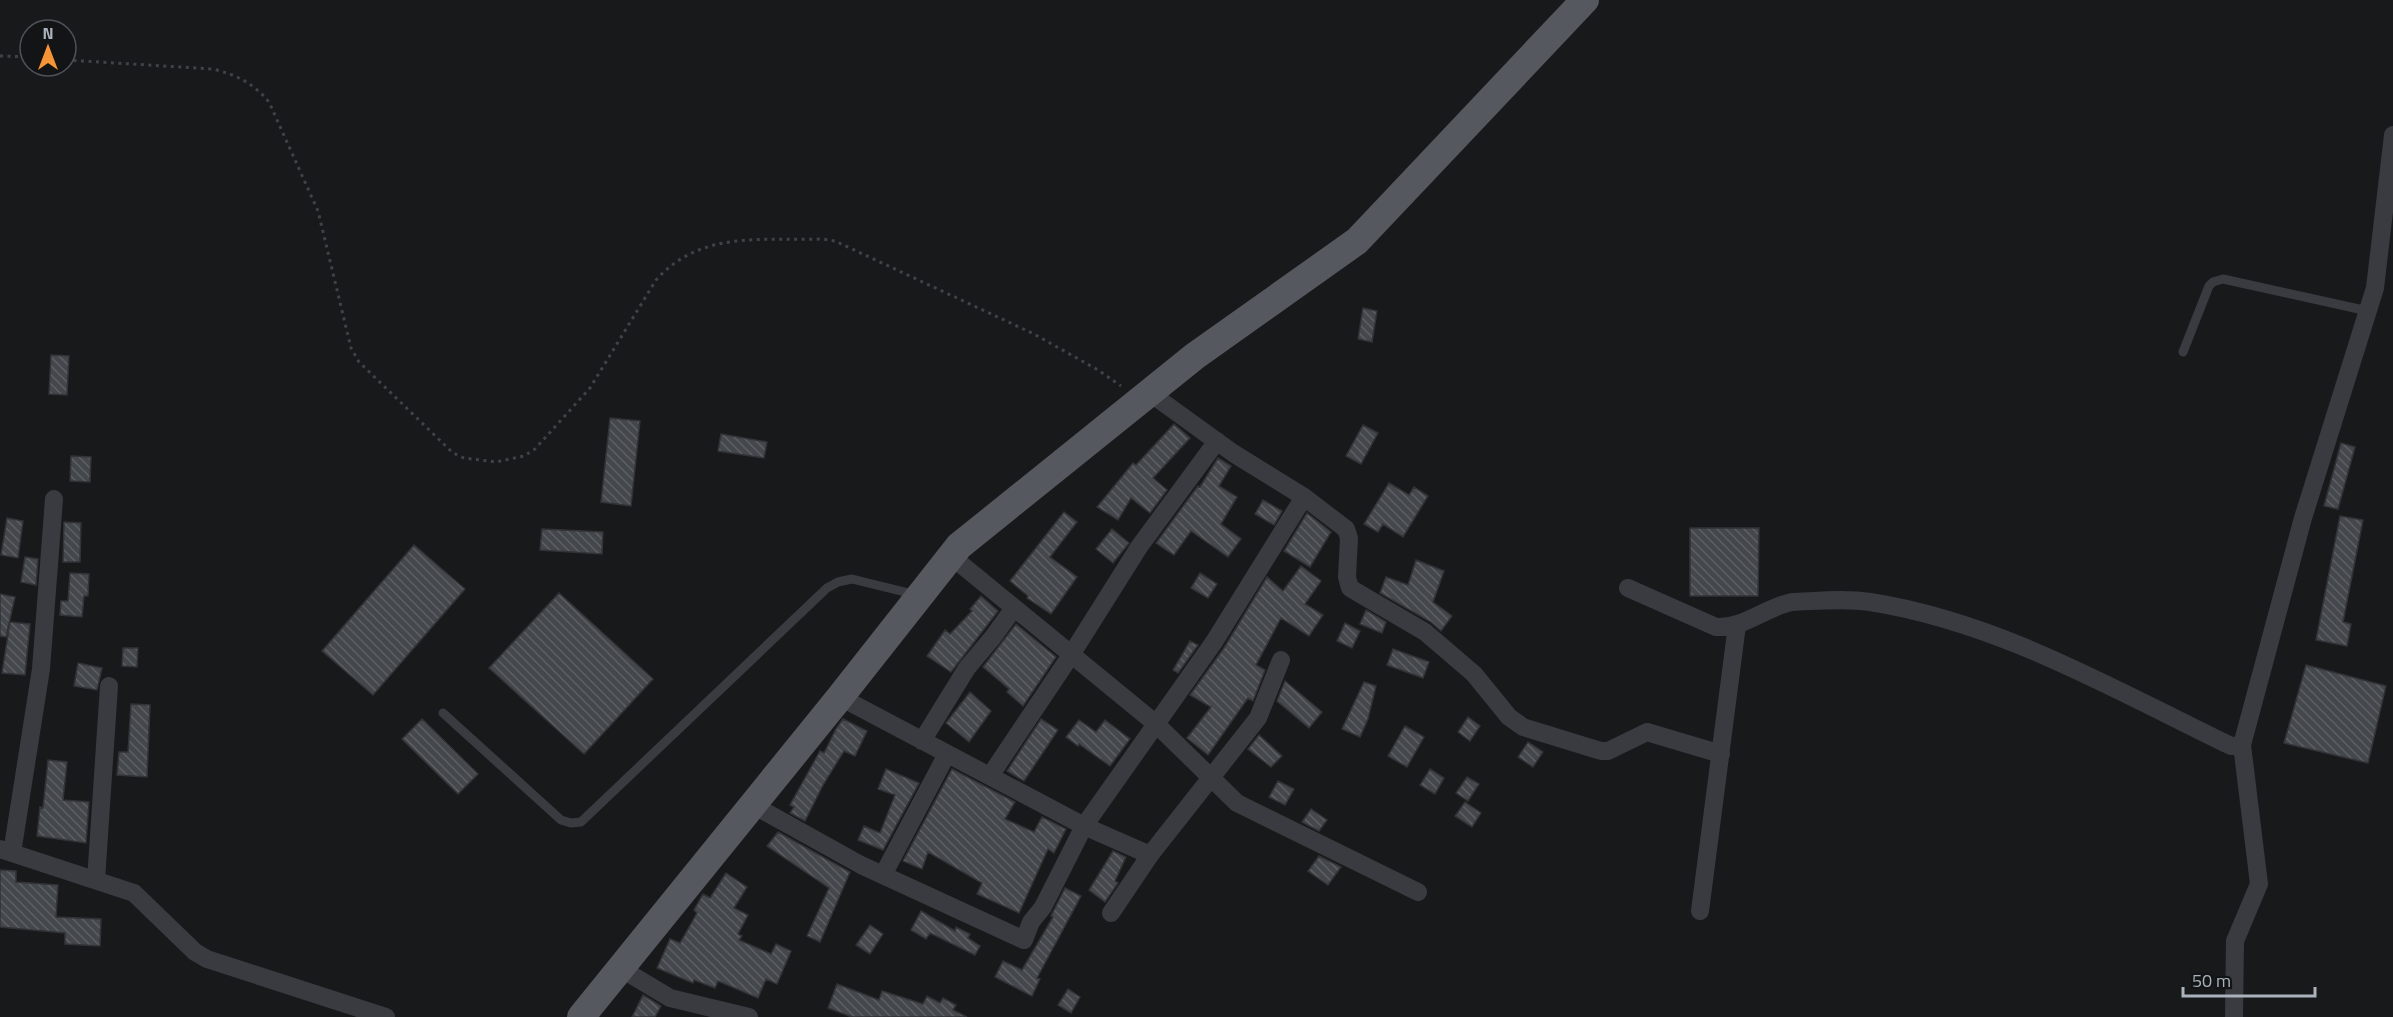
<svg xmlns="http://www.w3.org/2000/svg" width="2393" height="1017" font-family="'Titillium Web',sans-serif">
	<style>
		.building { fill: url(#building-back-hatch); stroke: #323337; stroke-width: 1.5 }
		.lines { fill: none; stroke-linecap: round; stroke-linejoin: round }
		.path { stroke: #3f4347; stroke-width: 3; stroke-dasharray: 3 4.5; stroke-linecap: butt }
		.lane { stroke: #393b40; stroke-width: 9 }
		.street { stroke: #393b40; stroke-width: 18 }
		.primary { stroke: #55595f; stroke-width: 28 }
	</style>
	<defs>
		<pattern id="building-back-hatch" width="6" height="6" patternUnits="userSpaceOnUse" patternTransform="scale(1.5)"><rect width="6" height="6" fill="#44474b"/><path d="M-1 5l2 2M0 0l6 6M5-1l2 2" fill="none" stroke="#5c5f63"/></pattern>
	</defs>
	<rect width="100%" height="100%" fill="#18191b"/>
	<path class="building" d="M1363,308L1377,311L1372,342L1358,339Z
		M51,355L69,356L67,395L49,394Z
		M610,418L640,421L631,506L601,502Z
		M1174,424L1190,438L1153,478L1167,490L1150,513L1131,498L1118,520L1097,507L1133,463L1136,465Z
		M1363,425L1378,433L1361,464L1346,456Z
		M721,434L767,442L764,458L718,451Z
		M2341,443L2355,447L2338,509L2324,506Z
		M71,456L91,457L90,482L70,481Z
		M1218,458L1231,466L1219,486L1237,497L1221,524L1241,539L1228,557L1191,531L1174,555L1156,543L1198,486L1200,487Z
		M1389,483L1409,495L1414,487L1428,496L1403,537L1383,524L1378,532L1364,524Z
		M1263,500L1282,511L1274,525L1255,514Z
		M1064,512L1077,522L1050,557L1077,577L1051,614L1027,598L1028,596L1010,581Z
		M1307,513L1331,532L1310,567L1284,551Z
		M2340,516L2363,520L2343,622L2351,624L2347,646L2316,640Z
		M7,518L23,521L18,558L1,555Z
		M64,522L81,523L80,562H63Z
		M1690,528H1759L1758,596H1690Z
		M542,529L603,532L602,554L540,550Z
		M1112,529L1129,543L1113,563L1096,549Z
		M414,545L465,589L373,695L322,651Z
		M25,557L38,559L36,585L21,582Z
		M1416,560L1444,571L1433,602L1452,616L1441,631L1431,622L1380,593L1386,577L1408,585Z
		M1301,566L1321,581L1305,604L1323,615L1309,636L1281,618L1256,665L1265,670L1253,701L1248,698L1208,755L1187,738L1211,707L1190,695L1224,648L1267,577L1283,591Z
		M70,573L89,574L88,596H84L82,617L60,615L61,601H68Z
		M1200,573L1217,584L1208,598L1191,588Z
		M559,593L653,679L584,754L489,668Z
		M0,594L15,597L6,637L0,636Z
		M981,596L998,611L951,672L927,656L945,630L950,634L972,611L970,609Z
		M1366,610L1386,622L1382,633L1360,624Z
		M10,622L30,624L25,675L2,673Z
		M1345,623L1360,631L1352,648L1337,641Z
		M1016,624L1056,657L1023,706L1007,692L1009,689L983,667Z
		M1190,641L1198,645L1178,673L1173,670Z
		M123,648H138L137,667L122,666Z
		M1393,649L1429,662L1423,678L1387,665Z
		M78,663L102,668L97,690L74,686Z
		M2306,665L2386,686L2368,763L2284,743Z
		M1285,681L1322,712L1309,728L1277,701Z
		M1364,682L1376,686L1368,719L1360,737L1342,729Z
		M970,692L991,711L969,742L946,723Z
		M131,704L150,705L147,777L117,775L119,752H128Z
		M1468,717L1480,726L1470,741L1458,732Z
		M422,719L478,774L458,794L402,739Z
		M843,719L867,731L855,756L844,751L823,785L805,821L790,813L794,807L790,805L820,751L824,753L836,729Z
		M1041,719L1058,730L1024,781L1007,771Z
		M1079,720L1096,732L1105,720L1130,739L1110,766L1079,744L1078,746L1066,737Z
		M1405,726L1424,737L1407,767L1388,756Z
		M1259,735L1282,756L1271,767L1248,749Z
		M1528,742L1543,752L1533,767L1518,757Z
		M48,760L67,762L63,800L89,802L86,843L37,836L40,807L43,808Z
		M886,769L919,783L883,850L858,840L864,826L880,833L895,795L878,789Z
		M952,769L1015,802L1005,819L1034,832L1042,817L1066,829L1054,853L1048,849L1019,913L977,894L982,883L928,852L922,869L903,861Z
		M1430,769L1444,778L1435,794L1420,785Z
		M1467,777L1479,784L1468,801L1456,793Z
		M1278,781L1294,789L1285,805L1269,797Z
		M1465,802L1481,813L1472,827L1455,816Z
		M1311,809L1327,820L1319,831L1302,822Z
		M778,832L850,872L820,942L807,936L829,888L767,846Z
		M1113,851L1126,857L1115,881L1118,883L1105,902L1089,890Z
		M1319,856L1341,867L1328,885L1308,871Z
		M0,870L16,871V882L58,885L56,917L101,919L100,946L65,944V933L0,927Z
		M726,873L747,887L734,908L748,915L738,934L742,936L739,940L771,954L776,944L791,951L777,984L766,979L758,998L718,981L715,988L694,980L693,983L657,968L670,939L680,943L697,913L694,910L703,894L710,898Z
		M1065,888L1081,896L1037,978L1040,979L1032,996L995,977L1003,961L1022,970L1053,917L1051,916Z
		M921,911L955,931L956,927L970,934L968,938L980,946L975,955L930,933L926,939L911,930Z
		M870,925L883,934L870,954L856,945Z
		M837,984L879,1000L882,991L923,1004L927,996L940,1003L943,998L956,1005L953,1010L967,1017H852L828,1008Z
		M1068,989L1080,997L1071,1013L1058,1005Z
		M643,995L661,1006L655,1017H632Z"/>
	<g class="lines">
		<path class="path" d="M0,56L30,57
			M66,60L213,69C237,75 253,83 269,102L318,211L351,348L359,362L453,453L464,458L496,462L524,456L535,449L590,388L656,280C701,230 761,241 822,239L835,241L1034,334L1098,370L1121,386"/>
		<path class="lane" d="M2183,352L2209,286L2213,282L2223,279L2368,311
			M443,713L561,820L571,823L581,822L827,588L838,582L852,579L917,595"/>
		<path class="street" d="M1150,393L1233,453L1304,497L1346,529L1349,538L1347,577L1350,588L1425,632L1474,674L1509,717L1523,727L1601,751H1608L1647,732L1721,754
			M951,556L1155,723L1237,803L1418,892
			M1628,588L1716,627C1743,629 1766,607 1792,602C1818,601 1844,598 1870,602C1999,622 2115,690 2231,746L2242,745L2303,518L2375,288L2393,135
			M840,697L1084,826L1214,642L1304,497
			M922,741L967,668L993,637L1014,608
			M990,776L1071,655L1139,547L1217,441
			M753,805L861,865L1024,940L1031,922L1043,907L1084,826L1150,855
			M0,849L134,893L195,952L207,959L386,1017
			M12,853L41,669L54,499
			M883,875L947,754
			M96,880L109,686
			M1700,911L1737,625
			M1111,913L1150,855L1258,718L1281,660
			M620,968L670,998L749,1017
			M2234,1017L2235,941L2259,884L2242,745"/>
		<path class="primary" d="M581,1017L840,697L959,546L1195,356L1357,241L1585,0"/>
	</g>
	<g transform="translate(48 48)"><circle r="28" fill="#131416" stroke="#4f5358" stroke-width="1.5"/>
	<path d="M0-4.5L10 22L0 15L-10 22Z" fill="#f69535"/>
	<text y="-9" font-size="16" font-weight="bold" text-anchor="middle" fill="#aab2bb">N</text>
	</g>
	<path d="M2183 987v9h132v-9" fill="none" stroke="#aab2bb" stroke-width="3"/>
	<text x="2192" y="987" font-size="18" fill="#aab2bb" stroke="#131416" stroke-width="4.5" paint-order="stroke">50 m</text>
</svg>
